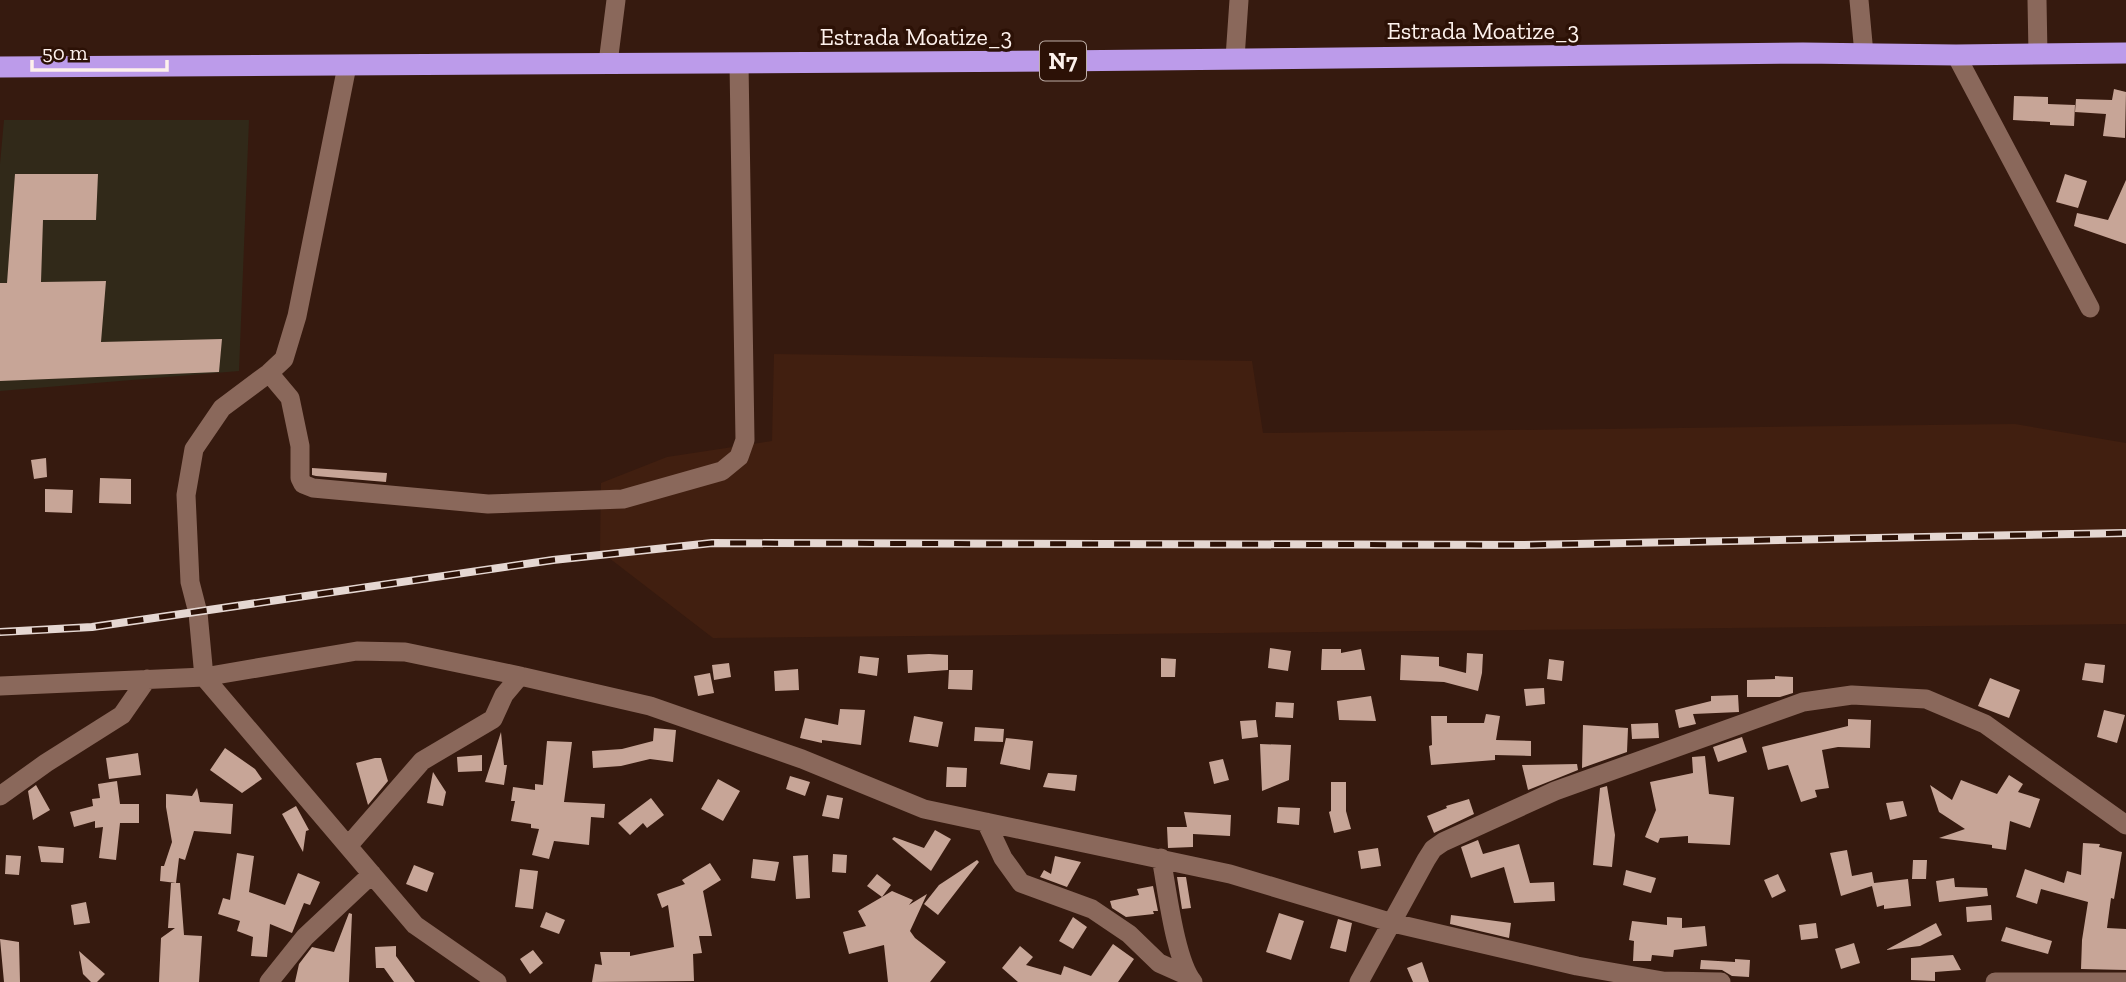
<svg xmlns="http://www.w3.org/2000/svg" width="2126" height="982" font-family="'Zilla Slab',serif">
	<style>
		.industrial { fill: #312919 }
		.built { fill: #411f10 }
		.building { fill: #c7a597 }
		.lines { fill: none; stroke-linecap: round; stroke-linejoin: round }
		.street { stroke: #8a685b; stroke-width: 19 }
		.highway { stroke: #bc9bea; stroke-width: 21 }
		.rail-casing { stroke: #e5d7d2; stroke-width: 8 }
		.rail { stroke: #2c1106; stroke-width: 5; stroke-dasharray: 16; stroke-linecap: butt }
		.labels { text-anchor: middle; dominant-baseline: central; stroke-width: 7; stroke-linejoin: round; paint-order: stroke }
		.shield { fill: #2c1106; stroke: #beaea7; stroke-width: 2 }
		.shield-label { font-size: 23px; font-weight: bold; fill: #fdf1ec }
		.street-label { font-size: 24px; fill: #fdf1ec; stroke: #2c1106 }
	</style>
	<rect width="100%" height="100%" fill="#361a0f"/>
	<path class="industrial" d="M4,120H249L239,371L0,391V164Z"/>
	<path class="built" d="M774,354L1252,361L1263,433L2015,424L2126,443V624L713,638L600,551L601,483L667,457L772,441Z"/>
	<path class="building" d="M2114,89L2126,92L2125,138L2103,136L2106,114L2075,112L2076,99L2112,100Z
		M2014,96L2048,97V104L2075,105L2074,126L2050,125V122L2013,120Z
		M15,174H98L96,220H43L41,282L106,281L101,342L222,339L219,372L0,381V283H7Z
		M2065,174L2087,181L2078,208L2056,202Z
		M2126,180V244L2074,226L2077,213L2108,220Z
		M46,458L47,477L34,479L31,460Z
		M312,468L387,473L386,482L316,476L312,475Z
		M100,478L131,479V504L99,503Z
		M45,489L73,490L72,513L45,512Z
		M1270,648L1291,651L1288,671L1268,668Z
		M1322,649H1341V653L1361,649L1365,670H1321Z
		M1467,653L1483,654L1482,673L1478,691L1444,682L1400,680L1401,655L1439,657V666L1466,673Z
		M929,654L948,655V670L908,673L907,655Z
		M860,656L879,658L877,676L858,673Z
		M1161,658L1176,659L1175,677H1161Z
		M1549,659L1564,661L1562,681L1547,679Z
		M729,663L731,677L714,680L712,665Z
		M2085,663L2105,665L2103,683L2082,680Z
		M798,669L799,690L775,691L774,671Z
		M949,670H973L972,690L948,689Z
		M710,673L714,693L698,696L694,676Z
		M1775,676L1793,677V693L1780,697H1747V680L1775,679Z
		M1990,678L2020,690L2009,718L1978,706Z
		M1544,688L1545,704L1526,706L1524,689Z
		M1738,695L1739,712L1693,714L1696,724L1679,728L1675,710L1711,701V696Z
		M1371,696L1376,721L1339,720L1337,701Z
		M1276,702L1294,703L1293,718L1275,717Z
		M840,709L865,710L861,745L822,740V743L800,738L805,718L838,725Z
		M2104,710L2125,715L2117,743L2097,737Z
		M1486,714L1500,716L1496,740L1531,741V756L1495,755V760L1431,765L1429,746L1432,745L1431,716H1447V723H1484Z
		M914,716L943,722L938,747L909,742Z
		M1848,719L1871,720L1870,748L1838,747L1822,750L1829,788L1815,790L1817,797L1801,802L1788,765L1768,770L1762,747L1848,726Z
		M1256,720L1258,737L1242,739L1240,721Z
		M1658,723L1659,738L1632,739L1631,724Z
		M1583,725L1628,728L1627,752L1582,768Z
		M975,727L1004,729L1003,742L974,741Z
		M654,728L676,730L673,762L650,759L621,766L593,768L592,751L622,749L653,741Z
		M501,732L504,765H507L504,785L485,782Z
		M1742,737L1747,752L1718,762L1713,747Z
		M1006,738L1033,741L1030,770L1000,764Z
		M547,741L572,742L564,802L605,804L604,818L591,817L589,845L554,841L549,859L532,855L539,829L531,828V824L511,821L515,801H511L513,787L535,790V784L543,785Z
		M1260,744L1291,745L1289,780L1262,791Z
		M225,748L255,769L262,779L242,793L210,770Z
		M138,753L141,775L109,779L106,758Z
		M482,755V771L458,772L457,757Z
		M1705,756L1709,794L1734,797L1730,845L1688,843V836L1660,838L1658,843L1645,837L1656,810L1650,782L1693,773L1692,757Z
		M375,758H381L388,781L368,805L356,763Z
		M1223,759L1229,780L1214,784L1209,762Z
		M1577,764L1578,770L1528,790L1522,765Z
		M947,767L967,768L966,787H946Z
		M433,772L446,792L443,806L427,803Z
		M1048,773L1077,775L1075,791L1043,787Z
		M2009,775L2023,784L2018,792L2040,799L2030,828L2010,821L2006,850L1992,848V845L1939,838L1965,829L1939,812L1930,785L1952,800L1961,780L1997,794Z
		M790,776L810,782L805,796L786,789Z
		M718,779L740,791L723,821L701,809Z
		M117,781L120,804H139V823H120L116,860L99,858L103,827L95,828V821L74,827L70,812L93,806L92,799L100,798L98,784Z
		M1331,782H1346V811L1351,829L1334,833L1329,812L1331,811Z
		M36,785L50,810L33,820L28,791Z
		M1607,786L1615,835L1612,867L1593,865L1600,788Z
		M197,788L200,802L233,804L231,834L194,831L185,860L179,858L176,883L160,881L161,866H164L172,842L166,807V794L192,796Z
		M827,795L843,798L839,819L822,816Z
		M651,798L664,815L647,828L643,823L630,835L618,823Z
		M1469,799L1474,814L1434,833L1427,816L1447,808L1446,806Z
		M1903,801L1907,816L1890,820L1886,803Z
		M296,806L309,830L306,831L303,852L282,814Z
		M1278,807L1300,808L1299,825L1277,823Z
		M1184,812L1231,815L1230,836L1193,834V847L1168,848L1167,827H1187Z
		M935,830L951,839L931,871L892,839L894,837L924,848Z
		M1478,840L1483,854L1519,844L1530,883L1554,882L1555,901L1514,903L1504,867L1471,878L1461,847Z
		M2083,843L2100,844L2099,847L2122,852L2114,899L2111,898L2107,928L2126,929V970L2081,969L2082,940L2088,902L2041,889L2037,904L2016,897L2025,869L2064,883L2067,871L2081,875Z
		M38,846L64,848L63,863L41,862Z
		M1378,848L1381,866L1361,869L1358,851Z
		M1847,850L1852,876L1872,872L1874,883L1908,879L1911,906L1884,909V905L1877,907L1872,886L1841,896L1830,853Z
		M237,853L254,856L249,892L285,905L298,873L320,882L310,905L304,903L292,933L270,924L267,957L251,956L253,937L237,931L240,921L218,914L223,898L230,900Z
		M833,854L847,855L846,873L832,872Z
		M6,855L21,856L19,875L5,874Z
		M808,855L810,898L796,899L793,856Z
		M1055,856L1081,862L1067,887L1040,877L1044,870L1051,874Z
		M753,859L779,862L775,881L751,878Z
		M977,860L979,862L938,915L924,904L939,885Z
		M1913,860H1927L1926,879H1912Z
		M710,863L721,880L703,891L712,936H699L702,953L693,954L694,981L592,982L595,964L602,965L600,952H630V956L674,947L668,905L662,908L657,894L685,884L682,880Z
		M414,865L434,873L427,892L406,884Z
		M520,869L538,871L533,909L515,907Z
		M1626,870L1656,878L1651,893L1623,885Z
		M877,874L891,885L882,897L892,891L913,900L909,905L927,894L910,931L915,938L946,962L930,982H888L884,945L849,954L843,932L866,926L858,911L882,897L867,886Z
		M1778,874L1786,891L1772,898L1764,880Z
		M1177,877H1186L1191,908L1182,909Z
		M1954,878L1955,887L1987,888L1988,896L1939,902L1936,881Z
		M171,883H180L184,935L202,936L199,982H159L161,938L175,928H168Z
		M1153,886L1158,911H1153L1154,914L1126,917L1112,908L1110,901L1139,895L1137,889Z
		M86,902L90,923L74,925L71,905Z
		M1991,905L1992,920L1967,922L1966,907Z
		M546,912L565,920L559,934L540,927Z
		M349,913L352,914L349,982H295L299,964L312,947L334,952Z
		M1279,913L1304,921L1291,960L1266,952Z
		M1451,915L1511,923L1509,938L1450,924Z
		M1073,917L1087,927L1073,949L1059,941Z
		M1667,917L1682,918V928L1705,926L1707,946L1674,950L1673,957L1652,955L1651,961H1633L1634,941L1629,940L1632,921L1667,925Z
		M1338,919L1352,923L1346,952L1330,948Z
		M1816,923L1818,938L1801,940L1799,925Z
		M1936,923L1942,935L1920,946L1886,950Z
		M2006,927L2052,941L2048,954L2001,941Z
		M0,939L19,942L20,982H4Z
		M1854,943L1860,963L1841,969L1835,949Z
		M1113,944L1134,959L1118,982H1018L1002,968L1020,946L1033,957L1026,965L1061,975L1064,966L1091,976Z
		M396,946V956L415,982H394L384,968H376L375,947Z
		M533,950L543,963L530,974L520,959Z
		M79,951L105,974L97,982H91L83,974Z
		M1953,955L1961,970L1935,972V981L1911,980V958Z
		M1735,959L1750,960L1749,977L1732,976L1722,970L1700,969L1701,960L1735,962Z
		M1422,962L1429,982H1413L1407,968Z"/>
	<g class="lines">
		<path class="street" d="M1859,0L1864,54
			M2037,0L2038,54
			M1956,55L2090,308
			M1235,58L1239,0
			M608,63L616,0
			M347,66L297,316L284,359L269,373L222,408L194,449L186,495L190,582L198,613L204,677L415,925L497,982
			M269,373L290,398L300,446V478L303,484L313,488L488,504L623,499L722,471L739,457L745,440L739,63
			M0,686L204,677L357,651L405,652L520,676L650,706L802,759L924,809L1230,874L1393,923L1577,966L1663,981L1721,982
			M0,796L46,763L122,715L147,679
			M986,822L1003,858L1021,883L1092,909L1129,934L1159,963L1188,976
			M348,846L422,761L493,719L504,695L520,676
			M1161,858C1167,888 1175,960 1193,982
			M269,982L305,937L372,874
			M1359,982L1426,860L1433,849L1443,842L1555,791L1803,702L1852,695L1926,699L1985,724L2126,825
			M1995,982H2126"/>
		<path class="highway" d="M0,67L1054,61L1803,53L1956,55L2126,53"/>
		<defs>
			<path id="rail" d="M0,632L92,627L553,560L712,543L1524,545L2126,533"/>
		</defs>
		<use href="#rail" class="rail-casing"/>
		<use href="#rail" class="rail"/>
	</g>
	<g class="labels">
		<rect class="shield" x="1040" y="41.5" width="46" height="39" rx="5"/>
		<g class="shield-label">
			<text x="1063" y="61">N7</text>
		</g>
		<g class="street-label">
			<text x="1483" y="30">Estrada Moatize_3</text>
			<text x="916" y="36">Estrada Moatize_3</text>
		</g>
	</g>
	<path d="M32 60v10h135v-10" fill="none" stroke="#fdf1ec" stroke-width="3.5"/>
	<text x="42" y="60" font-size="21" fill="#fdf1ec" stroke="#2c1106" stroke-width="5" paint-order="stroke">50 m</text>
</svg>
